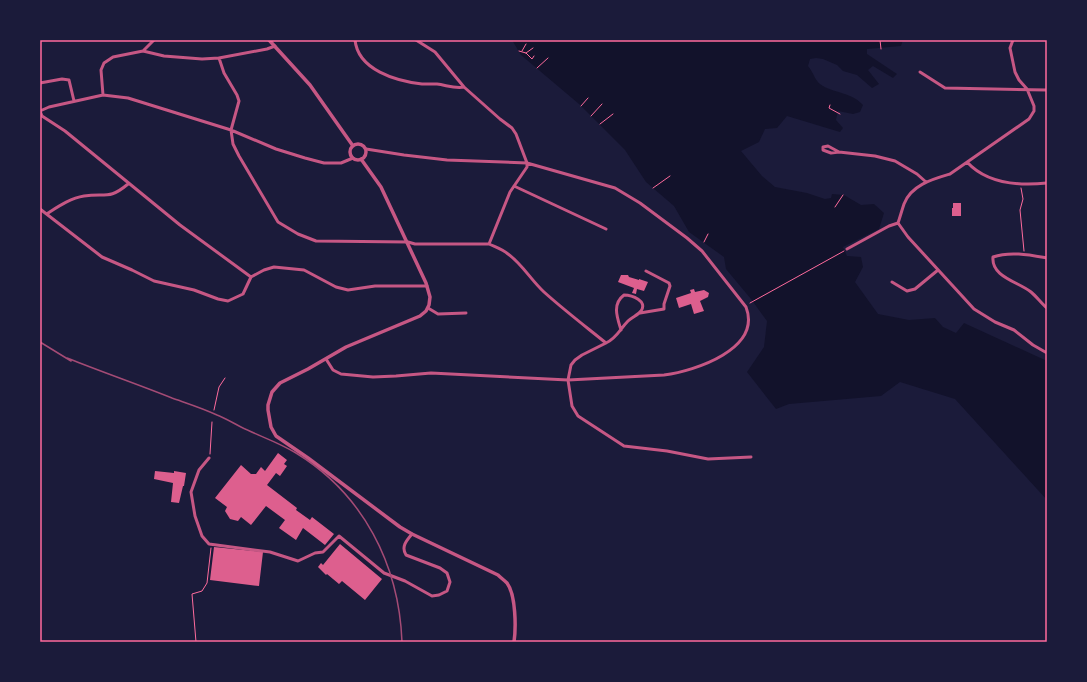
<svg xmlns="http://www.w3.org/2000/svg" width="1087" height="682" font-family="Manrope,sans-serif">
	<style>
		.water { fill: #12122b }
		.building { fill: #dd5f8e }
		.lines { fill: none; stroke-linecap: round; stroke-linejoin: round }
		.path { stroke: #ff6b9d; stroke-width: 1 }
		.minor { stroke: #c65784; stroke-width: 3 }
		.tertiary { stroke: #c65784; stroke-width: 3.5 }
		.rail { stroke: #a44b75; stroke-width: 1.5 }
		.neatline { fill: none; stroke: #ff6b9d; stroke-width: 1.5 }
	</style>
	<rect width="100%" height="100%" fill="#1b1b3a"/>
	<path class="water" d="M512,40H903L901,46L867,49V54L897,74L893,78L873,66L868,70L879,84L872,88L857,75L843,71L837,65L823,59L816,58L810,59L808,66C814,73 815,82 823,86C837,94 851,92 863,105L860,112L853,114L838,111L836,120L843,128L840,132L787,116L777,128L765,129L759,142L741,151L762,176L775,187L807,193L825,199L831,198L832,194L844,195L861,205L874,204L884,213L879,229L843,247L847,256L861,257L863,267L855,282L878,314L909,320L935,318L943,327L956,333L964,323L1047,361V500L955,399L900,382L881,396L789,404L776,409L747,372L764,347L767,321L751,299L726,269L724,257L689,232L674,206L646,182L625,150L579,104L521,55Z"/>
	<path class="building" d="M953,203H961V216H952V208H953Z
		M621,275H628L629,277L639,280V279L648,282L644,291L637,289L636,294L632,293L634,288L618,282Z
		M694,289L695,292L704,290L709,293L708,297L700,301L704,311L694,314L691,304L679,308L676,298L691,293L690,290Z
		M278,453L287,460L284,464L287,466L280,476L276,473L267,485L297,508L296,510L310,520L312,517L334,534L325,545L303,528L296,540L279,528L285,520L266,506L251,525L241,517L238,521L230,519L225,511L227,507L215,498L241,465L251,474H256L261,467L265,471Z
		M155,471L174,473V471L186,473L184,486H183L179,503L171,502L173,483L154,479Z
		M340,544L382,579L365,600L342,581L339,584L327,574L326,575L318,567L321,563L323,565Z
		M214,547L263,552L259,586L210,580Z"/>
	<g class="lines">
		<path class="path" d="M880,40L881,49
			M519,51L526,53L532,59L534,56
			M522,51L526,44
			M526,53L533,48
			M537,68L548,58
			M830,105L829,108L840,114
			M581,106L588,98
			M591,116L602,104
			M600,124L613,114
			M653,188L670,176
			M1021,188L1023,199L1020,210L1024,251
			M835,207L843,195
			M704,242L708,234
			M750,303L844,251
			M214,410L219,387L225,378
			M210,454L212,422
			M196,642L192,594L202,591L207,583L211,548"/>
		<path class="minor" d="M355,40C358,70 396,81 422,84C427,84 432,84 437,84C446,85 455,89 464,87L500,119L512,128L516,134L527,163V167L510,192L489,244
			M416,40L435,52L464,87
			M143,51L164,56L202,59L219,58L267,49L275,46
			M219,58L224,73L237,95L239,101L231,130L233,144L239,156L278,222L298,234L316,241L408,242L415,244H489C495,247 502,249 508,254C522,264 531,280 544,292C564,310 585,326 606,343L582,355L575,360L571,365L568,380L572,406L578,416L624,446L667,451L708,459L751,457
			M920,72L945,88L1047,90
			M40,83L62,79L69,80L74,101
			M103,95L101,70L104,63L113,57L143,51L154,40
			M40,111L42,116L65,131L180,225L251,277L264,270L274,267L304,270L336,287L348,290L375,286H427
			M40,111L49,107L103,95L128,98L231,130L276,149L305,158L324,163H341L353,158
			M839,152L831,153L823,150V147L828,146L839,152L875,156L895,161L917,174L926,182
			M967,162C987,184 1019,186 1047,183
			M514,186L606,229
			M40,209L102,257L132,270L154,281L194,290L218,299L228,301L243,294L251,277
			M48,213C59,206 71,198 84,196C106,193 109,200 128,184
			M898,223L908,237L974,309L995,322L1014,330L1033,345L1047,353
			M847,249L889,226L898,223C900,217 902,210 904,204C911,185 933,179 950,174L1029,119L1034,111V106L1027,89L1019,80L1015,72L1010,48L1013,40
			M1047,258C1030,255 1010,251 993,257C991,277 1019,282 1031,292C1037,297 1041,303 1047,308
			M892,282L907,291L915,289L938,270
			M428,308L438,314L466,313
			M640,313L664,309V304L670,286L669,283L646,271
			M606,343C617,338 620,329 628,321C632,317 638,315 641,311C648,301 632,295 624,295C612,304 617,317 621,330
			M326,359L333,370L341,374L373,377L396,376L431,373L568,380L664,375C695,371 762,349 746,307L702,251L687,238L640,203L615,188L527,163L447,160L404,155L366,149
			M209,458L199,470L191,492L195,516L202,536L209,544L270,552L298,561L315,553L323,552L339,536L384,573L405,581L432,596L439,595L447,591L450,582L447,573L440,568L406,555C401,547 406,541 412,534"/>
		<path class="tertiary" d="M269,40L310,85L353,146
			M350 152a8 8 0 1 1 16 0a8 8 0 1 1-16 0Z
			M361,159L381,187L426,283L430,297L429,305L426,311L420,316L346,347L308,369L280,383L272,392L268,405V410L271,427L276,436L308,458L400,527L412,534L498,575C501,578 504,580 507,583C516,595 516,628 514,642"/>
		<path class="rail" d="M40,342L71,361
			M67,358C102,372 137,384 172,398C186,403 202,408 217,415C225,418 233,423 241,427C259,436 278,442 296,453C363,494 399,564 402,642"/>
	</g>
	<rect width="1087" height="682" fill="none" stroke="#1b1b3a" stroke-width="82"/>
	<rect x="41" y="41" width="1005" height="600" class="neatline"/>
</svg>
